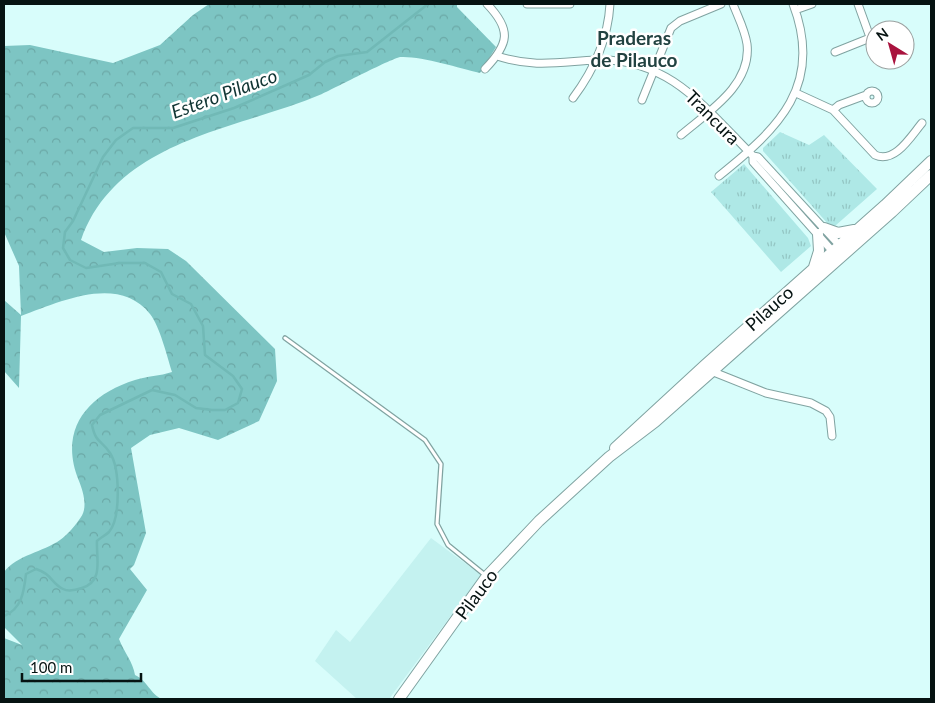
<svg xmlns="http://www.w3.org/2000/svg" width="935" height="703" font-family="Lato,sans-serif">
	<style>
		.built { fill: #c4f2f0 }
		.forest { fill: url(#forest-crowns) }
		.park { fill: url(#park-tufts) }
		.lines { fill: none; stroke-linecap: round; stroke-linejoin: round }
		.stream { stroke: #71b9b6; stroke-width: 2.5 }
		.lane-casing { stroke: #80a3a1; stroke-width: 5.5 }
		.street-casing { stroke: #80a3a1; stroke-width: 9 }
		.primary-casing { stroke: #80a3a1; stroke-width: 12 }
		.lane { stroke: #fff; stroke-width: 3 }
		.street { stroke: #fff; stroke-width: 7 }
		.primary { stroke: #fff; stroke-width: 10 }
		.labels { text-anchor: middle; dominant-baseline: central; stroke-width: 5; stroke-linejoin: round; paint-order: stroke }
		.street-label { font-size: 18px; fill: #061312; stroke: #fff }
		.neighbourhood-label { font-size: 19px; font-weight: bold; fill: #224241; stroke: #fff }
		.water-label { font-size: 19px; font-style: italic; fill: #103433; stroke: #fff }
	</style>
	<defs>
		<pattern id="forest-crowns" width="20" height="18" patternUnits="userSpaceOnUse" patternTransform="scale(1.25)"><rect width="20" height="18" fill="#7dc5c3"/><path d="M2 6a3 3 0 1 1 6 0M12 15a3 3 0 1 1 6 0" fill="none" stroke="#6ba8a6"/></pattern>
		<pattern id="park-tufts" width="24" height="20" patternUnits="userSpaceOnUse" patternTransform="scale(1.25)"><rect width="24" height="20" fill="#aee8e6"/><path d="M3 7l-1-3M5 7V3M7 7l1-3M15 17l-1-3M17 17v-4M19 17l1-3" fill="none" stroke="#94c6c4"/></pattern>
	</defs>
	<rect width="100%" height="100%" fill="#d8fdfb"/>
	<path class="built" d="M431,538L481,575L389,699H357L315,661L336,630L350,642Z"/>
	<path class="forest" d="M209,4H457V7L496,47L480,73C459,68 421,56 401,57C394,57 335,88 322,94C237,130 117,139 81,240L104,252L137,248L168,249L186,261L275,349L277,381L259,421L218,440L179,428L150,435L131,448L146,533L134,565L130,569L147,590L119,639C124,652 133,662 135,675C148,681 150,694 162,699H4V638L22,645L4,627V572C17,555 43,552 60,540C67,535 76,525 81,517C88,507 83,491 79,481C58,430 87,395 135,380C147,376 160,376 172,372C167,356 160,327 150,314C118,274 60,302 21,316L19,388L4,371V300L21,315L19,266L4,232V46L30,45L113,63L160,45L193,15Z"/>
	<path class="park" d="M780,132L809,145L824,135L877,189L835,226L829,225L763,151V148Z
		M744,164L808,238L811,246L781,272L711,192Z"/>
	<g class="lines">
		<path class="stream" d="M4,616C22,609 24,591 26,574L36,569C52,574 51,583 63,589C69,592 76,590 82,588C104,581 96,559 97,541C100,538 106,535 109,532C121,518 120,468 110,453C101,439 96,444 92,425L100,415L152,390L175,395L196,408L212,410H225L238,403L242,389L233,376L205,355L203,326L191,304L172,294L161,272L145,263H120L86,268L70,260L63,248L65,232L73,221L103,157L116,140L133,128H173L234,108L309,75L325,62L338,56L367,52L428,4"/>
		<defs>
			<path id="lane" d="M285,338L425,440L441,464L437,524L448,545L485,575"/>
			<path id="street" d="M527,4H570
				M858,4L875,51
				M795,10L812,4
				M835,52L870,38
				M497,56C534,68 559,62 596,60C669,57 706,109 753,156L758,157L841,247
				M485,69C509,44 512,30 487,4
				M866 97a6 6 0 1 1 12 0a6 6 0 1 1-12 0Z
				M796,93L833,110L875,155C895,164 911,136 922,123
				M573,98C594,70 608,39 610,4
				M642,100L671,28L680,21L721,4
				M833,110L839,105L866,95
				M681,135C708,112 752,85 747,44C745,30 738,17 733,4
				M753,156V162L835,254
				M719,176C779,128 824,85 793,4
				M711,371L766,393L811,403L826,411L830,417L832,436"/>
			<path id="primary" d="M824,228L838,233L854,230
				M814,267L819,251L818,234
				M615,448L705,365L885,205L931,161
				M399,699L487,576L539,521L609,457L655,422L892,212L931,175"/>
		</defs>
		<use href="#lane" class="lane-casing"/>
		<use href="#street" class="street-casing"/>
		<use href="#primary" class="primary-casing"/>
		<use href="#lane" class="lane"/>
		<use href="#street" class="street"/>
		<use href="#primary" class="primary"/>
	</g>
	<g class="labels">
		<g class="street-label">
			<text transform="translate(713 117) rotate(45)">Trancura</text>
			<text transform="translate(769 308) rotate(-42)">Pilauco</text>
			<text transform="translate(476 594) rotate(-53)">Pilauco</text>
		</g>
		<g class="neighbourhood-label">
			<text x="634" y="37">Praderas<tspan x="634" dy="22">de Pilauco</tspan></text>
		</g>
		<g class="water-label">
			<text transform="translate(224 93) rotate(-20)">Estero Pilauco</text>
		</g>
	</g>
	<rect width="935" height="703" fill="none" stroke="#061312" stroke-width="10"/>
	<g transform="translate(890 45) rotate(323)"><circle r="24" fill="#ffffff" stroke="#9ba1a0"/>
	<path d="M0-4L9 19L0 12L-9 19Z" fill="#a9133e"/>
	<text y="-8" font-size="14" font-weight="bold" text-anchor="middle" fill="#061312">N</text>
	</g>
	<path d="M22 673v8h119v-8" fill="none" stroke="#061312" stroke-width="2.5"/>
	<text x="30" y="673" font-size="15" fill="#061312" stroke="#ffffff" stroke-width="4" paint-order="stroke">100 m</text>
</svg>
